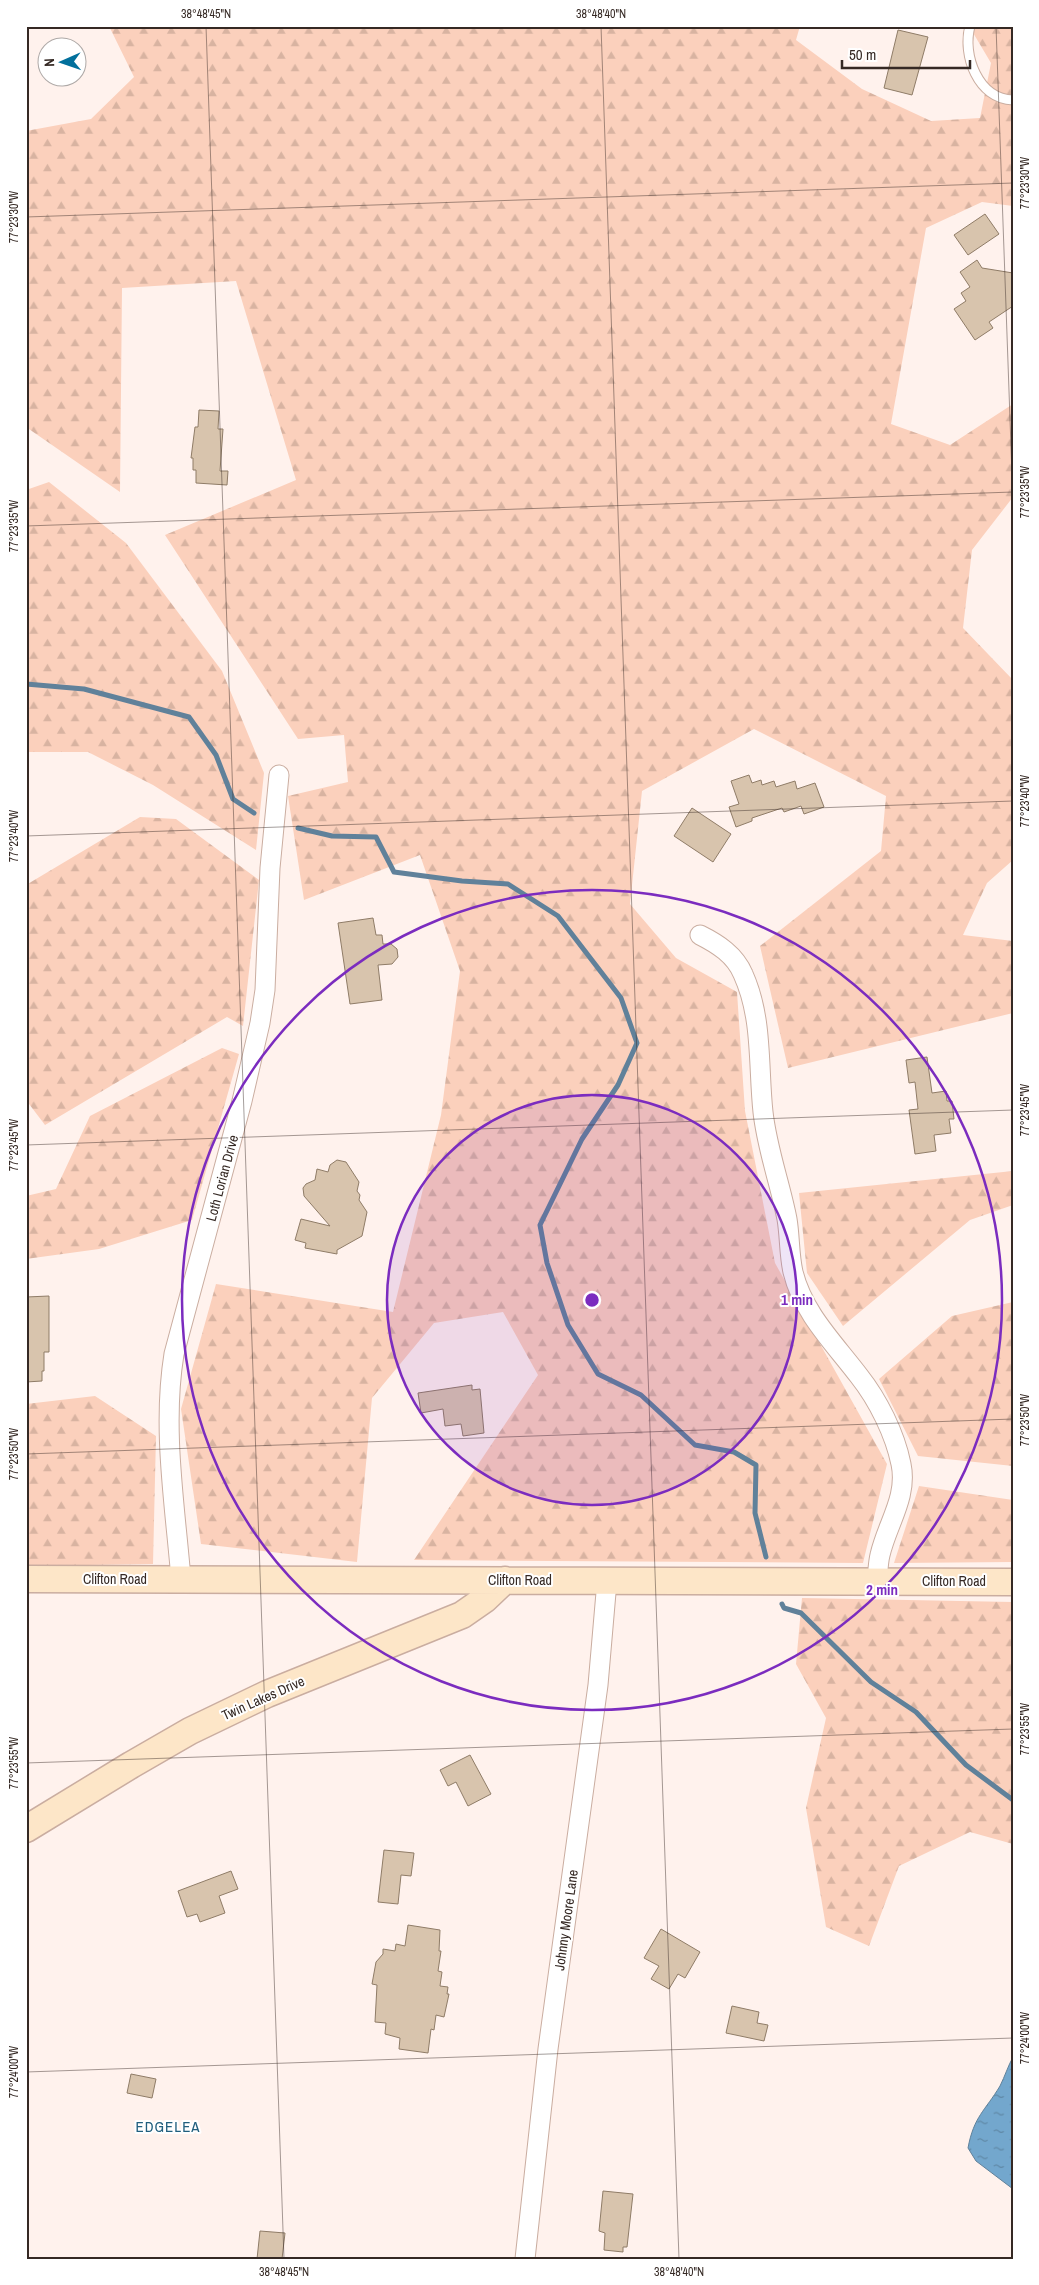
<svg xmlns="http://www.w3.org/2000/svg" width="1039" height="2285" font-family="'Archivo Narrow',sans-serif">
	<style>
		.forest { fill: url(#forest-firs) }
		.water { fill: url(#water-ripples); stroke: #60819a }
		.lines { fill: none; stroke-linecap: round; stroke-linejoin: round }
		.stream { stroke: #60819a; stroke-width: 5 }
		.building { fill: #d8c4ad; stroke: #8f7c67 }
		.lane-casing { stroke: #caada0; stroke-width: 11 }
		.street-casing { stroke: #caada0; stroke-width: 21 }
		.secondary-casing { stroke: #caada0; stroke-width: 29 }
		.lane { stroke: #fff; stroke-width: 9 }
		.street { stroke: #fff; stroke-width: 19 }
		.secondary { stroke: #fde6c8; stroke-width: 26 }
		.ticks { fill: none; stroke: #352924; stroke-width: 1; stroke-opacity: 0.45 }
		.ring { fill: none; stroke: #7b2cbf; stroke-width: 2.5 }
		.labels { text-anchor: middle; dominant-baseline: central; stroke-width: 4; stroke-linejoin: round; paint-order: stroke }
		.street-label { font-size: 14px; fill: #352924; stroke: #fff }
		.neighbourhood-label { font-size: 15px; letter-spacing: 1px; fill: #215f7e; stroke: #fff }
		.centre { fill: #7b2cbf; stroke: #fff; stroke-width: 2.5 }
		.ring-label { font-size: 15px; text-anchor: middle; font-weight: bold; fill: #7b2cbf; stroke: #fff; stroke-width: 4; stroke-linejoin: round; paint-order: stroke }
		.neatline { fill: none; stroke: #352924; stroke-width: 2 }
		.ticks-label { font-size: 12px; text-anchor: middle; fill: #352924 }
	</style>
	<defs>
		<pattern id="forest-firs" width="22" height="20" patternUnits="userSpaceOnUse" patternTransform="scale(1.25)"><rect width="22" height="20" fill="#fbd0bc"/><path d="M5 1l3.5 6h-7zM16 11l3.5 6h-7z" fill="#d8b3a1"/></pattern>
		<pattern id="water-ripples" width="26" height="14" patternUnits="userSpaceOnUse" patternTransform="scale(1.25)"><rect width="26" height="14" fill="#73a7cd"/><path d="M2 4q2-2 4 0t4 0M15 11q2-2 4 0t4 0" fill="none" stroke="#5f88a6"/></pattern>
	</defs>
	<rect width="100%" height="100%" fill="#fff2ed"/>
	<path class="forest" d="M109,26H800L796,40L862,89L931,121L980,118L991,63L969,26H1013V206L982,202L926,228L891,424L950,445L1013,404V497L972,550L963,628L1013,680V860L987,883L963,935L1013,941V1013L788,1068L760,946L881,851L886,796L754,729L642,791L630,904L676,958L737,992L745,1111L775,1263L887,1464L863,1563L414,1560L538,1375L503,1312L434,1323L372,1398L357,1562L201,1544L181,1409L216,1284L393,1312L441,1115L460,971L420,855L304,900L288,796L348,782L344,735L298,739L165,535L296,480L236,281L122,288L120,492L26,427V131L91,119L134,77Z
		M49,482L126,543L222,671L264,773L256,850L153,785L88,752H26V490Z
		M140,817L176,819L259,880L243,1026L227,1017L45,1125L26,1100V885Z
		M222,1048L239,1054L192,1220L99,1249L26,1259V1196L56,1189L90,1116Z
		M1013,1171V1205L970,1220L843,1326L807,1273L799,1193Z
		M1013,1302V1466L918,1456L879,1379L952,1316Z
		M95,1396L156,1436L153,1564L26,1566V1404Z
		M919,1486L1013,1500V1562L894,1563Z
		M802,1598L1013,1602V1844L970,1832L899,1866L869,1946L826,1927L806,1808L826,1718L796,1664Z"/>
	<path class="water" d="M1013,2057V2189L976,2161L968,2148C974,2116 985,2111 1000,2086C1005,2076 1008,2066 1013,2057Z"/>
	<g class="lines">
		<path class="stream" d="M26,684L84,689L189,717L216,755L233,799L254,813
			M298,828L332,836L376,837L394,872L462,881L508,884L558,916L621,998L637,1043L618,1085L582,1139L540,1225L547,1263L568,1325L598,1374L641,1395L695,1445L734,1452L756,1465L755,1513L766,1557
			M782,1604L784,1608L801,1613L871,1682L916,1712L966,1765L1013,1800"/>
	</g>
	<path class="building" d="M898,30L928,37L912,95L884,88Z
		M985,214L999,234L968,255L954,235Z
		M977,260L982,268L1013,273V306L989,322L993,328L975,340L954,309L966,301L961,293L970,287L960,272Z
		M199,410L219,411L218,429H223L220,471H228L227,485L196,483V470H193V458H191L195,427H198Z
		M749,775L752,783L761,780L762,785L774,781L776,787L795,781L797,789L815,783L824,807L804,814L801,806L784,812L782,808L752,818V821L736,827L729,807L739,804L731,781Z
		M692,808L731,834L713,862L674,836Z
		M373,918L376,935H382L383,944H391L397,949L398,957L392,964L378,965L382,1000L350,1004L338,923Z
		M927,1057L932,1093L946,1091L947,1101H952L954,1119H949L951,1133L934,1135L936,1151L915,1154L909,1110L918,1109L915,1082L909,1083L906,1060Z
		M337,1160L346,1162L359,1182L357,1191L360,1195L359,1200L367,1212L362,1236L337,1250V1254L305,1248L306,1243L295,1240L301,1219L330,1226L304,1196L303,1188L306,1184L315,1180L317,1169L328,1172L330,1165Z
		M49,1296V1352H44V1371H42V1381L26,1382V1297Z
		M472,1385V1390L480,1389L484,1433L463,1436L461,1424L445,1426L443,1409L421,1413L418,1393Z
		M470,1755L491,1794L468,1806L456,1782L448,1786L440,1770Z
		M384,1850L414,1853L411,1876L401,1875L398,1904L378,1902Z
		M231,1871L238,1889L219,1896L225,1913L200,1922L197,1914L187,1917L178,1891Z
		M408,1925L440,1930L439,1951H441L438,1971L442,1972L440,1986L448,1987L447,1994H449L444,2017L436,2015L434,2030L431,2029L428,2053L399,2049L400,2038L385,2034L386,2023L375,2022L377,1985L372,1984L376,1962L383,1954V1949L395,1951L396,1944L405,1946Z
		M661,1929L700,1952L685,1978L678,1974L669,1989L651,1979L659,1966L644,1958Z
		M732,2006L759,2012L757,2023L768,2025L764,2041L726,2033Z
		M131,2074L156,2079L152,2098L127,2093Z
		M603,2191L633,2194L627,2247H623V2252L604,2250L605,2233L599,2231Z
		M260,2231L285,2233L282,2259H257Z"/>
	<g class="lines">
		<defs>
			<path id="lane" d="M970,26C962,55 978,99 1013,100"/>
			<path id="street" d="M700,935C718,944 735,955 743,974C763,1018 758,1066 763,1112C767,1149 780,1183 787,1219C790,1237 789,1254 793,1272C803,1313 834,1343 859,1376C878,1400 895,1434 901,1464C908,1497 887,1524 880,1555C878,1563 878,1572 877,1581
				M181,1579C175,1505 162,1428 174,1354L242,1101L260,1023L265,990L270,868L279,775
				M525,2259L548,2049L598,1685L607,1581"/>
			<path id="secondary" d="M26,1579L1013,1582
				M26,1829L131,1765L190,1731L267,1694L462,1615L485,1599L505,1580"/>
		</defs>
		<use href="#lane" class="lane-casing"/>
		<use href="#street" class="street-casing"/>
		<use href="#secondary" class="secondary-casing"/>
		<use href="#lane" class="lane"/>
		<use href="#street" class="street"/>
		<use href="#secondary" class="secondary"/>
	</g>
	<path class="ticks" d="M206,26L284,2259M601,26L679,2259M996,26L1013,503M26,217L1013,183M26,526L1013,492M26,836L1013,801M26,1145L1013,1110M26,1454L1013,1419M26,1763L1013,1729M26,2072L1013,2038"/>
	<circle cx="592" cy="1300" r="205" fill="#7b2cbf" fill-opacity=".12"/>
	<g class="ring">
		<circle cx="592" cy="1300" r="205"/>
		<circle cx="592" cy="1300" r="410"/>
	</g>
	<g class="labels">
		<g class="street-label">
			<text transform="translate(222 1178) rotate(-75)">Loth Lorian Drive</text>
			<text x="115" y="1579">Clifton Road</text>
			<text x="520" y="1580">Clifton Road</text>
			<text x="954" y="1581">Clifton Road</text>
			<text transform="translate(263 1698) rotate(-24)">Twin Lakes Drive</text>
			<text transform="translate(566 1920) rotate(-82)">Johnny Moore Lane</text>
		</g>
		<g class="neighbourhood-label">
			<text x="168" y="2126">EDGELEA</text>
		</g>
	</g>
	<circle cx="592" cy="1300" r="8" class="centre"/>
	<g class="ring-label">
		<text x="797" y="1305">1 min</text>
		<text x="882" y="1595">2 min</text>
	</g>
	<rect width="1039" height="2285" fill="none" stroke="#ffffff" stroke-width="55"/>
	<g transform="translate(62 62) rotate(268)"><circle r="24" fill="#ffffff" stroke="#aea9a7"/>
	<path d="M0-4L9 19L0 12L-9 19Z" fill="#02709c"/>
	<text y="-8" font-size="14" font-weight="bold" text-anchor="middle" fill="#352924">N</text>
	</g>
	<path d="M842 60v8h128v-8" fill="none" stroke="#352924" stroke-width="2.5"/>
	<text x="849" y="60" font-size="15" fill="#352924" stroke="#ffffff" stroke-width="4" paint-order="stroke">50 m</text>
	<rect x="28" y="28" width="984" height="2230" class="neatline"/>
	<g class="ticks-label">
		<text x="206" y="18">38°48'45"N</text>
		<text x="601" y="18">38°48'40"N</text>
		<text transform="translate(1025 183) rotate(-90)" y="4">77°23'30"W</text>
		<text transform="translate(14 217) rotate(-90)" y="4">77°23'30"W</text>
		<text transform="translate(1025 492) rotate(-90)" y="4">77°23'35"W</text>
		<text transform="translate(14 526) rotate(-90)" y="4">77°23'35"W</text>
		<text transform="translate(1025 801) rotate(-90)" y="4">77°23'40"W</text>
		<text transform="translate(14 836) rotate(-90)" y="4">77°23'40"W</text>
		<text transform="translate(1025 1110) rotate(-90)" y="4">77°23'45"W</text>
		<text transform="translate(14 1145) rotate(-90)" y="4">77°23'45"W</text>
		<text transform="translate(1025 1420) rotate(-90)" y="4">77°23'50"W</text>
		<text transform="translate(14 1454) rotate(-90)" y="4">77°23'50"W</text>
		<text transform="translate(1025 1729) rotate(-90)" y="4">77°23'55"W</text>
		<text transform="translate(14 1763) rotate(-90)" y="4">77°23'55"W</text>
		<text transform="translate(1025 2038) rotate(-90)" y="4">77°24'00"W</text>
		<text transform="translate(14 2072) rotate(-90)" y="4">77°24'00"W</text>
		<text x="284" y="2276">38°48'45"N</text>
		<text x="679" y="2276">38°48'40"N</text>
	</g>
</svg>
